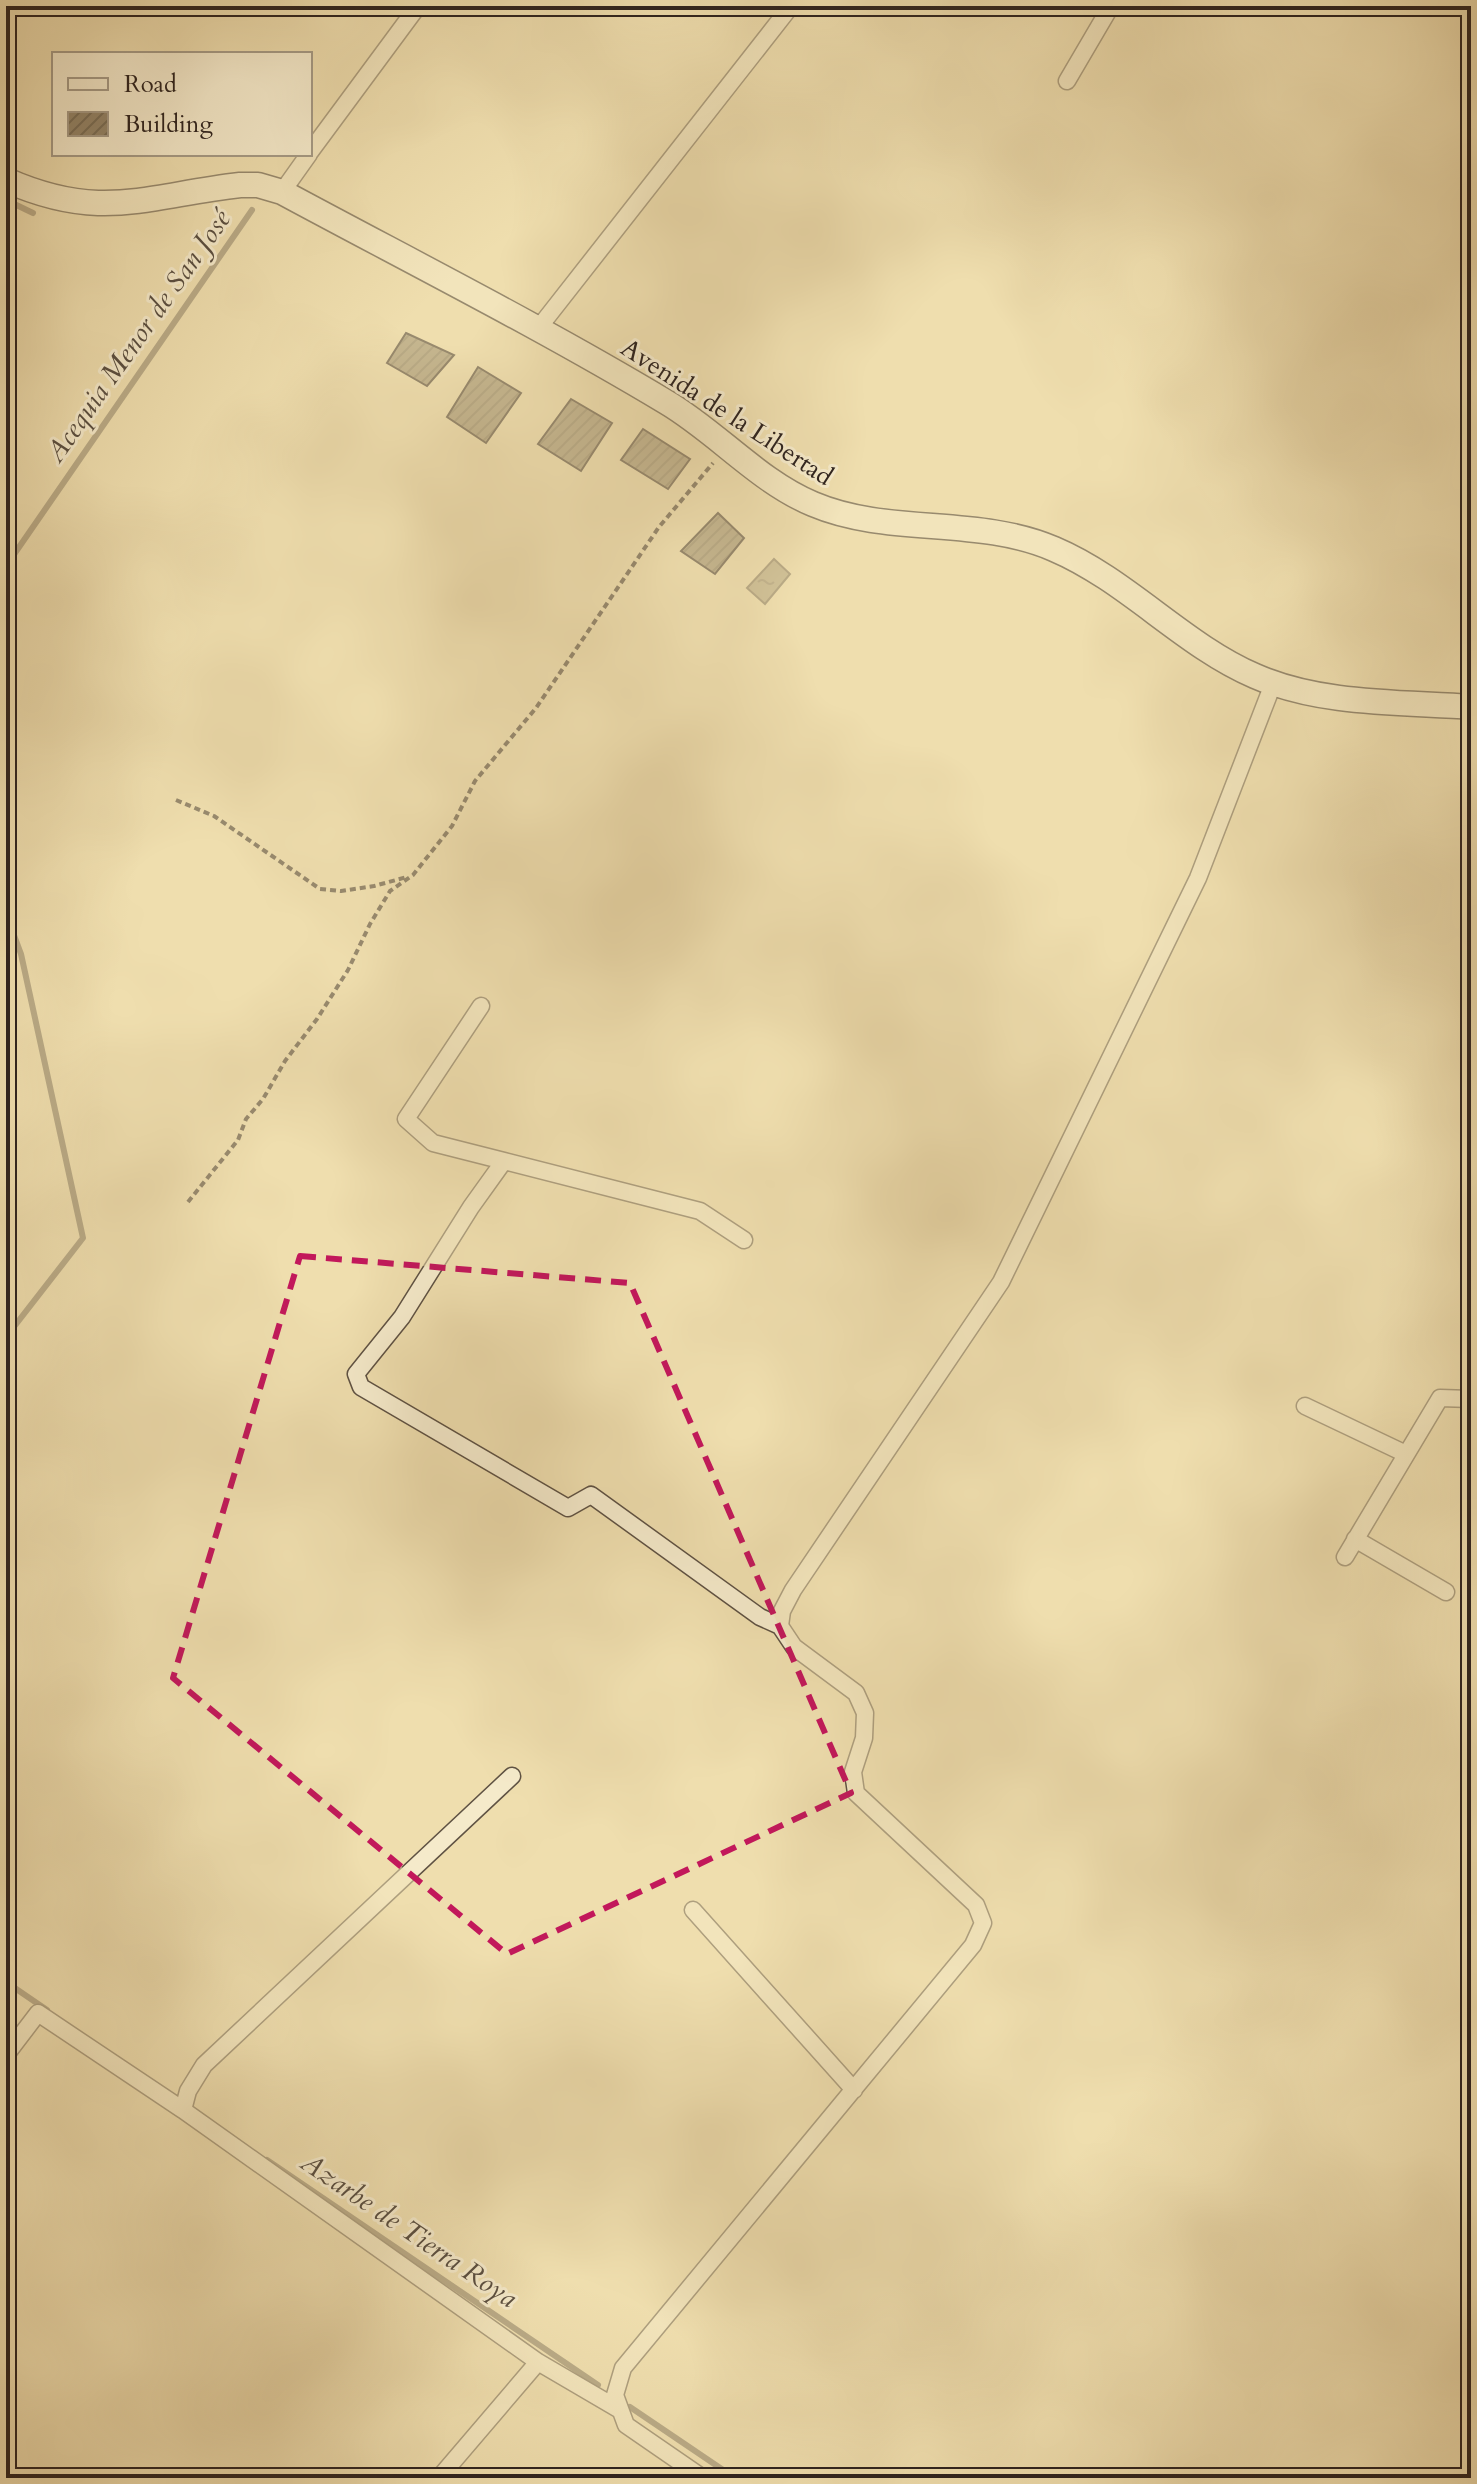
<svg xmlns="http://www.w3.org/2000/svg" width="1477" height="2484" font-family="Cardo,serif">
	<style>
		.water { fill: url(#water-ripples); stroke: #7b6e57; stroke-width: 2 }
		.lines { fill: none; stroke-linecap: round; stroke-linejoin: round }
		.stream { stroke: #7b6e57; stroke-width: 6 }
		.building { fill: url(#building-hatch); stroke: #2f241f; stroke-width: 2 }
		.street-casing { stroke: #5f5243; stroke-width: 19 }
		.secondary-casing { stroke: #2f241f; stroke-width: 27 }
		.path { stroke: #2f241f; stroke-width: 4; stroke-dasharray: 6 4; stroke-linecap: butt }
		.street { stroke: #f5eaca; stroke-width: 16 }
		.secondary { stroke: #f5eaca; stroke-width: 24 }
		.marked { fill: none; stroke: #c2185b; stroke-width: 6; stroke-dasharray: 16 10; stroke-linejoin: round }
		.labels { text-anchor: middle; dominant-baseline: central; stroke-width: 6; stroke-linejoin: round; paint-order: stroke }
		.street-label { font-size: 26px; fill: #2f241f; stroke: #f5eaca }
		.water-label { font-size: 28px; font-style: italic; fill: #5b4f40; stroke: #f5eaca }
	</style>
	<defs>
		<pattern id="water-ripples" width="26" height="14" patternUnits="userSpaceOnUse" patternTransform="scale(2)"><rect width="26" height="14" fill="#ae9f7d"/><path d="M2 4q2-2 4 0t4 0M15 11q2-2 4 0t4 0" fill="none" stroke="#8e8166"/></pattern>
		<pattern id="building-hatch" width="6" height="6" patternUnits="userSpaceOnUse" patternTransform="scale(2)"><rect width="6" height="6" fill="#938569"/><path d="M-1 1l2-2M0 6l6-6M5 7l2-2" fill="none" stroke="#786d56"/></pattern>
	</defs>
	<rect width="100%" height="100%" fill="#efdeae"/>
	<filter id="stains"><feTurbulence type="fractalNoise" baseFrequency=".0025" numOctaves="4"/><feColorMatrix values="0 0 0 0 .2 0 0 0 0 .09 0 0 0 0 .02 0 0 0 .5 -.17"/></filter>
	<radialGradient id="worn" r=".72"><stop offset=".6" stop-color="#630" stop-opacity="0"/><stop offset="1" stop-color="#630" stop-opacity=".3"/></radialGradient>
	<path class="water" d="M774,559L790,574L765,604L747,588Z"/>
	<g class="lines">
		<path class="stream" d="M6,200L33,213
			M6,566L252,210
			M6,914L21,954L83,1238L6,1337
			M6,1982L47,2010
			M267,2160L598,2385
			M630,2407L735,2478"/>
	</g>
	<path class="building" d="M406,333L454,355L427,386L387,363Z
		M478,367L521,393L486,443L447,417Z
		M571,399L612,423L581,471L538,444Z
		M643,429L690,459L668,489L621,460Z
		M718,513L744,538L715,574L681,551Z"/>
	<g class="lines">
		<defs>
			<path id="street" d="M1067,81L1111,6
				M310,152L418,6
				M282,192L309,154
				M537,330L791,6
				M481,1006L406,1119L433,1143L504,1161
				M744,1240L700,1211L504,1161L471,1207L402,1317L356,1374L361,1387L568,1508L591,1495L760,1617L780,1626
				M1305,1406L1406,1454
				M1355,1539L1446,1592
				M1345,1557L1440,1398L1471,1399
				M693,1910L854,2090
				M6,2055L38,2013L183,2110L538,2362L620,2410
				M183,2110L188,2091L204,2065L512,1776
				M439,2478L538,2362
				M703,2478L626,2425L615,2395L623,2368L973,1945L983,1923L976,1905L856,1793L853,1772L864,1738L865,1713L856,1693L794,1647L780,1626L782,1611L793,1590L1001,1282L1198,878L1273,684"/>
			<path id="secondary" d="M6,180C101,222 145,196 240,185H258L282,192C410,261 541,327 666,402C717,432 758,481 813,504C888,536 978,516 1054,549C1127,580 1183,645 1255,676C1321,705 1400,702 1471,707"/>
		</defs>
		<use href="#street" class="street-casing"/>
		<use href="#secondary" class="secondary-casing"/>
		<path class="path" d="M176,800L214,816L320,889L341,891L374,886L407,877
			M188,1202L238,1140L246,1119L263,1099L285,1061L317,1019L348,970L370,924L390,891L413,875L452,826L475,781L536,708L659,527L713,463"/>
		<use href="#street" class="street"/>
		<use href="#secondary" class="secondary"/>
	</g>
	<path d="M0 0H1477V2484H0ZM300,1256L630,1283L851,1793L507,1954L173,1678Z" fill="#efdeae" fill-opacity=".55" fill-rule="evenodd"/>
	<path class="marked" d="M300,1256L630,1283L851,1793L507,1954L173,1678Z"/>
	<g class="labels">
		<g class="street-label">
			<text transform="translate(727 412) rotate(33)">Avenida de la Libertad</text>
		</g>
		<g class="water-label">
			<text transform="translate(138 336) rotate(-55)">Acequia Menor de San José</text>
			<text transform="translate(409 2230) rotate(34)">Azarbe de Tierra Roya</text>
		</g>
	</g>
	<rect width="1477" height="2484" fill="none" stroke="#efdeae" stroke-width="32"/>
	<rect x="8" y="8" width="1461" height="2468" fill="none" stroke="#2f241f" stroke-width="4"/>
	<rect x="16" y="16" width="1445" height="2452" fill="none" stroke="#2f241f" stroke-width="2"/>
	<rect x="52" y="52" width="260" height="104" fill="#f5eaca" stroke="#a69b86" stroke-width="2"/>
	<rect x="68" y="78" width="40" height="12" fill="#f5eaca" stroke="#a69b86" stroke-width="2"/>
	<text x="124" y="92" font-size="24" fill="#2f241f">Road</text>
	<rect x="68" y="112" width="40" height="24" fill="url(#building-hatch)" stroke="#a69b86" stroke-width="2"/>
	<text x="124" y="132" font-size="24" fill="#2f241f">Building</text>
	<rect width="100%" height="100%" filter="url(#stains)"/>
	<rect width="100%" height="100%" fill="url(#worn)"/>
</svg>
